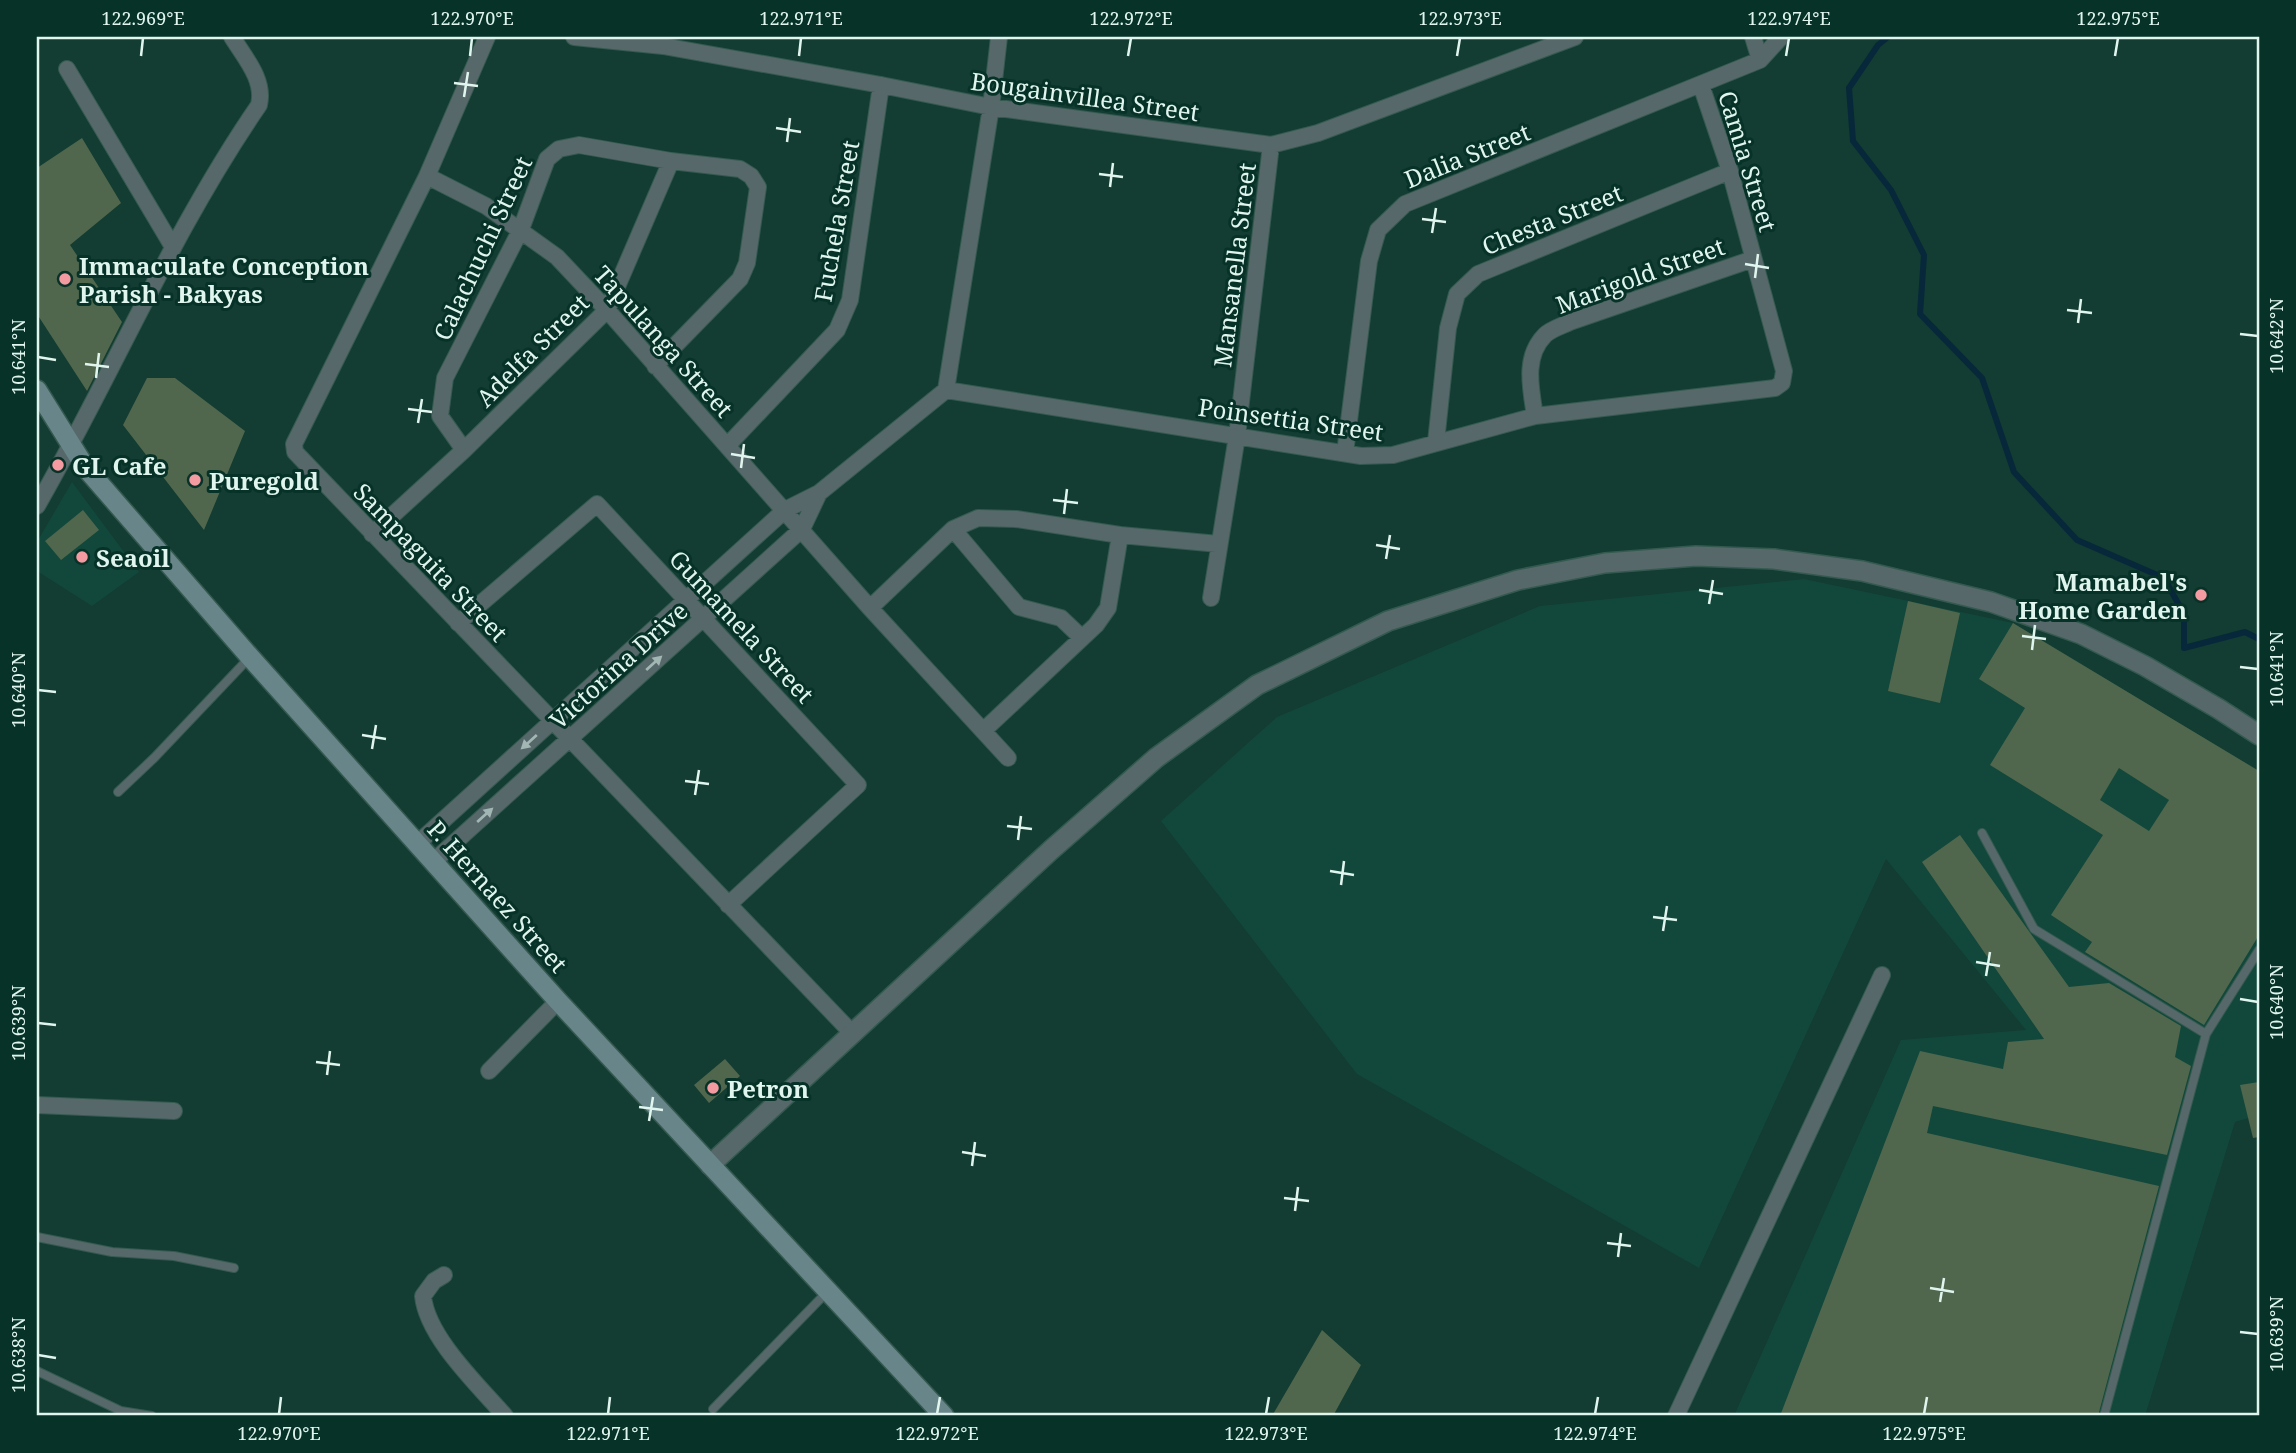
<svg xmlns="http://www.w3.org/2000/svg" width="2296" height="1453" font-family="'Noto Serif',serif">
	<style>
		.built { fill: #12483b }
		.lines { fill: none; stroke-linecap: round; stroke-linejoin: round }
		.stream { stroke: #07283a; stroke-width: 6 }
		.building { fill: #50674d; fill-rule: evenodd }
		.service-casing { stroke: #345a50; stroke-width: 10 }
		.minor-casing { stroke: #345a50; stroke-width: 18 }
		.tertiary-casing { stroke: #345a50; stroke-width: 22 }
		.secondary-casing { stroke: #345a50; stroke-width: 22 }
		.service { stroke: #56686a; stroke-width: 8 }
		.minor { stroke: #56686a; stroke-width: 16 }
		.tertiary { stroke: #56686a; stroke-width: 19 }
		.secondary { stroke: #688589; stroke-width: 19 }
		.oneway { fill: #a2b6b3 }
		.ticks { fill: none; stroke: #e0f5ee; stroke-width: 2.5 }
		.poi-dot { fill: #f49aa1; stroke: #063228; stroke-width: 2.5 }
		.labels { text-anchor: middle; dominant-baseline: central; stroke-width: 6; stroke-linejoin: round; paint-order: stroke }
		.street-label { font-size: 24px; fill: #e0f5ee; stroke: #063228 }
		.poi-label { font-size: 24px; font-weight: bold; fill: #e0f5ee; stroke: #063228; text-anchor: start }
		.neatline { fill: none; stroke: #e0f5ee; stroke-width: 2.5 }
		.ticks-label { font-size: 18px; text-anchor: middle; fill: #e0f5ee }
	</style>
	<rect width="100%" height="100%" fill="#133c32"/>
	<path class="built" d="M72,482L139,572L92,606L37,571V542Z
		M1804,579L2013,623L2259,771V1115L2235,1122L2145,1416H1734L1901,1040L2026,1030L1886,859L1699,1268L1357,1074L1161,821L1277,717L1540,606Z"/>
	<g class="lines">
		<path class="stream" d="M1888,37L1878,45L1849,88L1853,141L1891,190L1924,255L1920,314L1982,378L2014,472L2077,540L2164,578L2184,614V648L2245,632L2259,639"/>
	</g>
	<path class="building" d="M82,138L121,203L70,245L122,322L87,391L37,314V168Z
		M147,378H175L245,431L204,530L123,425Z
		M83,510L99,530L61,560L45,541Z
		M1908,601L1960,613L1940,703L1888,691Z
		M2013,623L2259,771V935L2204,1025L2085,952L2092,942L2051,915L2103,835L1990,765L2025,708L1979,679ZM2119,768L2169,800L2149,831L2100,800Z
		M1960,835L2069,987L2109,983L2181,1026L2175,1057L2191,1066L2167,1155L1933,1106L1927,1133L2159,1186L2098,1416H1780L1920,1051L2003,1069L2008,1042L2044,1039L1922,862Z
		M725,1059L740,1076L709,1103L694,1085Z
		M2259,1082V1137L2253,1138L2240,1085Z
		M1322,1330L1361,1365L1333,1416H1272Z"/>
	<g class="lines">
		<defs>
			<path id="service" d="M118,792L154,758L250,657
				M1982,833L2034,929L2206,1034
				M37,1237L112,1252L174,1256L234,1268
				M37,1371L121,1411L152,1416
				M713,1409L827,1292
				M2104,1416L2206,1034L2259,950"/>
			<path id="minor" d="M487,37L427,176L299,434L294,444L295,452L852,1033
				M574,37L663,46L881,85L991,107L1271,145L1318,133L1575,37
				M1753,37L1760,60
				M67,69L173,247
				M427,176L486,206L557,257L607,310L870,608L1008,758
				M946,390L1361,456L1393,455L1535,416L1775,388L1782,383L1784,371L1730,171L1701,85
				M946,390L991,107L999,37
				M1535,416C1531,389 1523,357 1545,335C1551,329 1562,326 1570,322L1753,259
				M1436,442L1448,328L1457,294L1478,274L1730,171
				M727,446L837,330L850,300L881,85
				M464,450L440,416L445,378L521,229L547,159L559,149L579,145L671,161L740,169L751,176L758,187L747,263L740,279L655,366
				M1345,453L1369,261L1378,230L1405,204L1760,60L1781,37
				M37,506C113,374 172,231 259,105C265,80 245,58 232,37
				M953,529L1019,607L1061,618L1082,638
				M372,534L464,450L607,310L671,161
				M1211,598L1237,436L1271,145
				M870,608L953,529L978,518L1016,519L1120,535L1219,544
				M458,623L597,504L858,785L728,905
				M983,731L1096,625L1108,608L1120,535
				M418,843L785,510L819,493L946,390
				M434,861L802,529L819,493
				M489,1071L558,1001
				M37,1105L174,1111
				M444,1275L434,1281L423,1296C427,1337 478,1385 505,1416
				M1676,1416L1882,975"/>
			<path id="tertiary" d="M710,1165L1051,850L1156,758L1257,685L1388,621L1518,580L1605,563L1696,556L1774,559L1862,571L1991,602L2081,634L2145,666L2219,709L2259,735"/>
			<path id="secondary" d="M37,390L85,467L250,657L558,1001L944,1416"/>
		</defs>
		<use href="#service" class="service-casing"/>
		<use href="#minor" class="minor-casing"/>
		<use href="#tertiary" class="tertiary-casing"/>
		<use href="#secondary" class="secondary-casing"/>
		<use href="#service" class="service"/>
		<use href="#minor" class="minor"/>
		<use href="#tertiary" class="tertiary"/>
		<use href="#secondary" class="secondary"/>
	</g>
	<defs><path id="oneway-solid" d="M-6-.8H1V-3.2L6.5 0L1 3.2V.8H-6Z" transform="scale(1.75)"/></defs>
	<g class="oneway">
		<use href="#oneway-solid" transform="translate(654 663) rotate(-42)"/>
		<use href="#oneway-solid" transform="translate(529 742) rotate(138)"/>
		<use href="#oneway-solid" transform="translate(485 815) rotate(-42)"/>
	</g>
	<path class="ticks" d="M141,56L143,38M470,56L472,38M799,56L801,38M1128,56L1131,38M1457,56L1460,38M1786,56L1789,38M2115,56L2118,38M454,83L478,86M464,97L468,72M776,128L801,132M787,142L790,118M1099,174L1123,177M1110,187L1113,163M1422,219L1446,222M1432,233L1436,208M1745,264L1769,268M1755,278L1758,254M2067,310L2092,313M2078,323L2081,299M2240,334L2258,336M38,357L56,360M85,364L109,367M96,378L99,353M408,409L432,412M418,423L422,399M731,454L755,458M741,468L744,444M1053,500L1078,503M1064,514L1067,489M1376,545L1400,549M1386,559L1390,535M1699,590L1723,594M1709,604L1713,580M2022,636L2046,639M2032,650L2035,625M2240,667L2258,669M38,690L56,692M362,735L386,739M372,749L376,725M685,781L709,784M695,795L699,770M1007,826L1032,829M1018,840L1021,816M1330,871L1354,875M1341,885L1344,861M1653,917L1677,920M1663,931L1667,906M1976,962L2000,966M1986,976L1990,952M2240,999L2258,1002M38,1023L56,1025M316,1062L340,1065M327,1075L330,1051M639,1107L663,1110M649,1121L653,1097M962,1152L986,1156M972,1166L975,1142M1284,1198L1309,1201M1295,1211L1298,1187M1607,1243L1631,1246M1618,1257L1621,1233M1930,1288L1954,1292M1940,1302L1944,1278M2240,1332L2258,1334M38,1355L56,1358M279,1414L281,1397M608,1414L610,1397M937,1414L940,1397M1266,1414L1269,1397M1595,1414L1598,1397M1924,1414L1927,1397"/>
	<g class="poi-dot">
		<circle cx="65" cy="279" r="7"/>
		<circle cx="58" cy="465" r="7"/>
		<circle cx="195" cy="480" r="7"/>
		<circle cx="82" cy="557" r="7"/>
		<circle cx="2201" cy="595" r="7"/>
		<circle cx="713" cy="1088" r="7"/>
	</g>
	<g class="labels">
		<g class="street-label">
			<text transform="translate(1085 96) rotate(8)">Bougainvillea Street</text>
			<text transform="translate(1467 155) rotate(-22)">Dalia Street</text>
			<text transform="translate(1748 161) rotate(73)">Camia Street</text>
			<text transform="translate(1552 219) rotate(-22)">Chesta Street</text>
			<text transform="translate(836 221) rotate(-80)">Fuchela Street</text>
			<text transform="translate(482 248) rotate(-65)">Calachuchi Street</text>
			<text transform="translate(1234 265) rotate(-83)">Mansanella Street</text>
			<text transform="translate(1640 275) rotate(-20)">Marigold Street</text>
			<text transform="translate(664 341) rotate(48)">Tapulanga Street</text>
			<text transform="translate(532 350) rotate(-45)">Adelfa Street</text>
			<text transform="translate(1291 419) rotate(8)">Poinsettia Street</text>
			<text transform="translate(431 562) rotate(46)">Sampaguita Street</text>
			<text transform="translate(742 626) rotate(47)">Gumamela Street</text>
			<text transform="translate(618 665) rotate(-42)">Victorina Drive</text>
			<text transform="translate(498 896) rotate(48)">P. Hernaez Street</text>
		</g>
		<g class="poi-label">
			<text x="79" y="265">Immaculate Conception<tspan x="79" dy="28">Parish - Bakyas</tspan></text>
			<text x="72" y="465">GL Cafe</text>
			<text x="209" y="480">Puregold</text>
			<text x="96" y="557">Seaoil</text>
			<text x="2187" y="581" text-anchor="end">Mamabel's<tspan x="2187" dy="28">Home Garden</tspan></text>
			<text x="727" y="1088">Petron</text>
		</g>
	</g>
	<rect width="2296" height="1453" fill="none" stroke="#063228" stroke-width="77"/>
	<rect x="38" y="38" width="2220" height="1376" class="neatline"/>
	<g class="ticks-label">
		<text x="143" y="25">122.969°E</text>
		<text x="472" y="25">122.970°E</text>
		<text x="801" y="25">122.971°E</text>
		<text x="1131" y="25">122.972°E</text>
		<text x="1460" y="25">122.973°E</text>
		<text x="1789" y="25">122.974°E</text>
		<text x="2118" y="25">122.975°E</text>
		<text transform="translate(2277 336) rotate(-90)" y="6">10.642°N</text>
		<text transform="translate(19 357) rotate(-90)" y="6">10.641°N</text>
		<text transform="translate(2277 669) rotate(-90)" y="6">10.641°N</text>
		<text transform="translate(19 690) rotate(-90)" y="6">10.640°N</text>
		<text transform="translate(2277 1002) rotate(-90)" y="6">10.640°N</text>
		<text transform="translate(19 1023) rotate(-90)" y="6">10.639°N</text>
		<text transform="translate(2277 1334) rotate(-90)" y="6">10.639°N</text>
		<text transform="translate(19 1355) rotate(-90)" y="6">10.638°N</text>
		<text x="279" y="1440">122.970°E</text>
		<text x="608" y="1440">122.971°E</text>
		<text x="937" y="1440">122.972°E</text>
		<text x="1266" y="1440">122.973°E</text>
		<text x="1595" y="1440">122.974°E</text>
		<text x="1924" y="1440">122.975°E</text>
	</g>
</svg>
